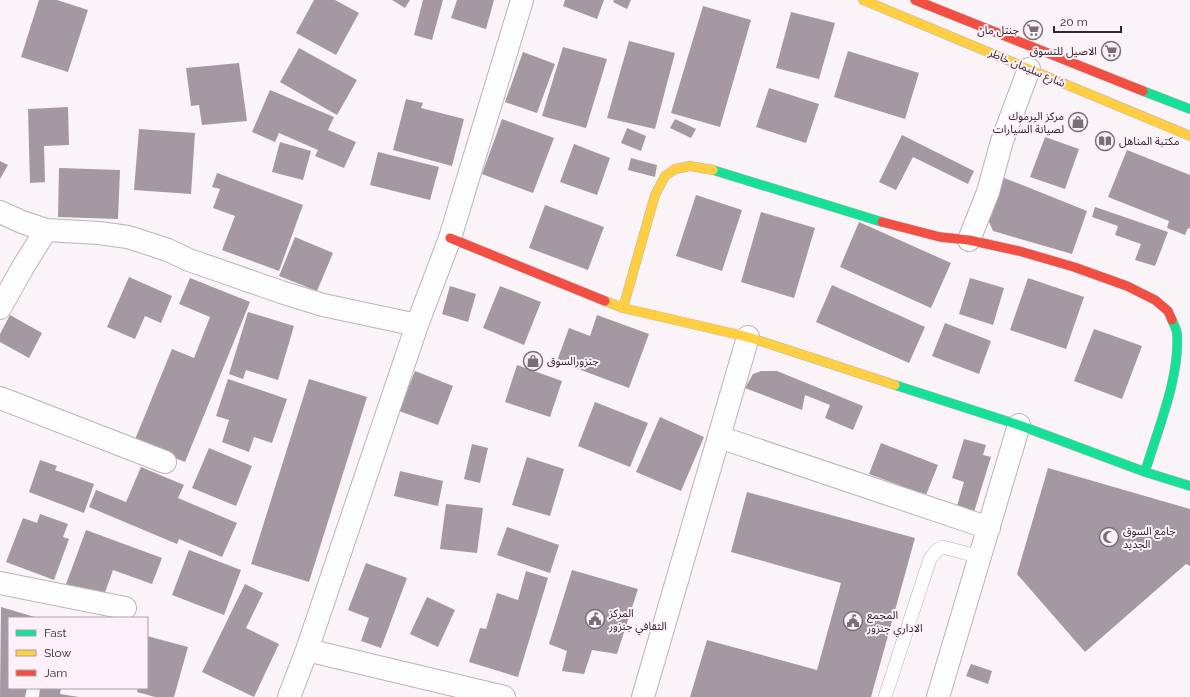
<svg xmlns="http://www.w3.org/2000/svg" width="1190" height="697" font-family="Raleway,'Noto Sans Arabic',sans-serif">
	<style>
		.building { fill: #a499a0 }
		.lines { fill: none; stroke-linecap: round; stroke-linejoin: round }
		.lane-casing { stroke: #bbb2b8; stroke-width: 14 }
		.street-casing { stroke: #bbb2b8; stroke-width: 24 }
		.fast-casing { stroke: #bbb2b8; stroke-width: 10 }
		.slow-casing { stroke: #bbb2b8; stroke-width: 10 }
		.jam-casing { stroke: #bbb2b8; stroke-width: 10 }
		.lane { stroke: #fefdfe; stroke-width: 13 }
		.street { stroke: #fefdfe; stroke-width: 22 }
		.fast { stroke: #16e098; stroke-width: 9 }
		.slow { stroke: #ffcf43; stroke-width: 9 }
		.jam { stroke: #f24e42; stroke-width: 9 }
		.labels { text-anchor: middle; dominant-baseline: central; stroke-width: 4; stroke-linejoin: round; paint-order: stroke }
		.poi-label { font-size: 11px; fill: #32262e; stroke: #fdf0f8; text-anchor: start }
		.street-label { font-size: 11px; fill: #32262e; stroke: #fdf0f8 }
	</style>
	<rect width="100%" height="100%" fill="#faf3f7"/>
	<path class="building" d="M39,0H57L88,10L68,72L21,57Z
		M314,0H335L359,13L336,55L296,33Z
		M392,0H410L405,8Z
		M423,0H443L432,40L414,35Z
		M457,0H494L486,29L451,18Z
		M565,0H604L597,19L563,6Z
		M614,0H631L627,9L613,2Z
		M703,6L751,20L720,127L671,113Z
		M791,12L835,23L819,79L776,68Z
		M629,41L675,53L655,129L607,118Z
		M563,47L607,59L586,128L542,116Z
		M299,48L357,80L337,115L280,82Z
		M848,51L919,73L905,119L834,97Z
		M523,52L555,64L537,113L505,102Z
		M239,63L247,121L202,125L199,105L191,106L186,68Z
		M769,88L819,104L806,143L756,127Z
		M270,90L334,117L328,130L356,142L344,168L315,156L318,150L279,133L275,142L252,132Z
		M406,99L423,103L421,108L464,119L452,166L393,150Z
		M68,107L69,145L44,146L45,182L30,183L28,109Z
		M502,119L554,138L533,193L482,174Z
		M675,119L696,129L691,138L670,128Z
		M627,128L646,136L641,151L621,143Z
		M139,129L195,133L191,194L134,190Z
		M902,135L974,171L968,184L913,157L896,190L879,182Z
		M1045,137L1079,149L1065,189L1030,177Z
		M280,142L311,151L303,180L272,172Z
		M574,144L610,158L597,195L560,182Z
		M1127,150L1190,175V229L1188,228L1185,235L1167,228L1169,221L1108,197Z
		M378,152L439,167L430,200L370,185Z
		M631,158L657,165L655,177L628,170Z
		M0,161L8,165L0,179Z
		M59,168L120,170L118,219L58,217Z
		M217,173L303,205L279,271L222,250L235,216L213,208L220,189L212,187Z
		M1002,177L1087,211L1072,254L993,231L987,217Z
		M696,195L742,210L722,271L676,256Z
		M545,205L604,227L588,270L529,248Z
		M1095,207L1168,232L1155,266L1135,260L1141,244L1115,235L1118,226L1092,217Z
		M761,212L815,228L794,298L741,282Z
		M859,222L951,263L931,308L840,267Z
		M295,237L333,253L317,291L279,276Z
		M129,277L172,296L161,323L145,316L135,339L107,327Z
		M190,278L250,302L185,462L134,442L172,349L194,358L210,317L179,304Z
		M970,278L1004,288L993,325L959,314Z
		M1028,278L1084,297L1066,349L1010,330Z
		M832,285L925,327L909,363L816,322Z
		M450,286L476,294L468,322L442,314Z
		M500,286L541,302L524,345L483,328Z
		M248,312L294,326L278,380L246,370L243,379L229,374Z
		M10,315L42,333L29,358L0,342V334Z
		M597,315L649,334L629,388L557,361L569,328L590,336Z
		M945,323L991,341L979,374L932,356Z
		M1094,329L1142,346L1122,399L1074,381Z
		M517,365L562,381L550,417L505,402Z
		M415,371L453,386L438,425L399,411Z
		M761,371H777L863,406L853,430L825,418L830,405L805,395L802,410L745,388L753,374Z
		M228,379L287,399L272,443L254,437L249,452L222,442L229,420L216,416Z
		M309,379L367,397L309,582L251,564Z
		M595,402L648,423L630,467L578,446Z
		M660,417L704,437L681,491L636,472Z
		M964,439L986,445L983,455L991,457L974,512L957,506L964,482L952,478Z
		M881,443L938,465L926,495L869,474Z
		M472,444L488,448L480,483L464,479Z
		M209,448L252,466L236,506L192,488Z
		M527,457L564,469L550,516L512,505Z
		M40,460L57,466L55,470L94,484L84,513L29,492Z
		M141,467L184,485L178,498L237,523L222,557L179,539L177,544L89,507L96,490L126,502Z
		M1048,468L1190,509V566L1186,564L1085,652L1017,574Z
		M400,471L443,481L438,506L394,496Z
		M747,492L915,538L871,697H690L707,640L817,670L841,583L731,552Z
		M446,504L483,508L477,553L440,549Z
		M40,514L68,524L63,537L69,539L54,580L6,562L23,518L37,523Z
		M507,527L559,545L550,573L497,555Z
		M86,530L162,558L152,584L113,570L103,598L66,584Z
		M189,550L241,570L224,615L172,595Z
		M366,563L407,578L381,648L361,641L369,618L348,610Z
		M572,570L638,589L617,654L592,650L584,674L562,671L567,651L549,644Z
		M526,571L548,578L518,677L469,662L480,628L486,629L497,593L518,600Z
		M245,584L263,593L246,628L279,644L254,697L202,672Z
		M427,597L455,610L438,647L410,634Z
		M1,607L38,618H9V688H27L25,697H0Z
		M147,636L188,647L174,697H155L137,692L138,688H147Z
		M971,664L992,671L988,684L966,676Z
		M40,688H61L60,694L79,697H39Z"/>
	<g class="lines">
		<defs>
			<path id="lane" d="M885,697L930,559L936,551L943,547L980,557"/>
			<path id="street" d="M0,212L22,222L46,230L99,233L128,237L168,250L189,260L281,292L323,305L417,325
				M969,240L988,192L1002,141L1029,69
				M0,308L23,267L46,230
				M0,398L165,462
				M719,437L989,528
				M0,583L125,608
				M307,650L504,697
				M289,697L307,650L417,325L450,238L522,0
				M643,697L748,337
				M938,697L1019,425"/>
			<path id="fast" d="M1143,91L1190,109
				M713,170L882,222
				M895,385L1019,425L1145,472L1190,486
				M1145,472C1157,431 1180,378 1177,334C1177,330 1174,325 1172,320"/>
			<path id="slow" d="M863,0L1190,136
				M605,301L623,308L748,337L895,385
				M623,308L655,195L665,176L675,169L690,166L713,170"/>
			<path id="jam" d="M915,0L1143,91
				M882,222L940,237L969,240L1019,251L1074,267L1127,286L1155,300L1168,311L1172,320
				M450,238L605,301"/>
		</defs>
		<use href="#lane" class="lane-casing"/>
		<use href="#street" class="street-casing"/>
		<use href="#fast" class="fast-casing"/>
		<use href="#slow" class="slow-casing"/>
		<use href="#jam" class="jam-casing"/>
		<use href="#lane" class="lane"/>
		<use href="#street" class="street"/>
		<use href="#fast" class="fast"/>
		<use href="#slow" class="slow"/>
		<use href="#jam" class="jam"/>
	</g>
	<defs>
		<symbol id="supermarket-ring" viewBox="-11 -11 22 22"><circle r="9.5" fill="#fdf0f8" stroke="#786e74" stroke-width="1.5"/><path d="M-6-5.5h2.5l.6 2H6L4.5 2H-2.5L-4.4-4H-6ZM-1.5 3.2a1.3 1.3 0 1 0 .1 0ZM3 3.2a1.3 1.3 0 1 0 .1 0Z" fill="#786e74"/></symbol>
		<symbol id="shop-ring" viewBox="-11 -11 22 22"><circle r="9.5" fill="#fdf0f8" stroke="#786e74" stroke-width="1.5"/><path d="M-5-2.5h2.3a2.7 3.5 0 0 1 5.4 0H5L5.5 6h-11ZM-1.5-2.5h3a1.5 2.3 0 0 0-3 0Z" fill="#786e74"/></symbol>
		<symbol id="library-ring" viewBox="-11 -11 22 22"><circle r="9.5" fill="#fdf0f8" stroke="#786e74" stroke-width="1.5"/><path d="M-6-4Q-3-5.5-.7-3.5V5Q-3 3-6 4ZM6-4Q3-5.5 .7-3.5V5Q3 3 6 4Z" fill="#786e74"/></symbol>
		<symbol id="mosque-ring" viewBox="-11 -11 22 22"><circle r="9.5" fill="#fdf0f8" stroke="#786e74" stroke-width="1.5"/><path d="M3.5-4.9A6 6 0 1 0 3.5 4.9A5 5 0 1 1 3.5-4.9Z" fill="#786e74"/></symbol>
		<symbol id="civic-ring" viewBox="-11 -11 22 22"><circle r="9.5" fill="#fdf0f8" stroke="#786e74" stroke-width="1.5"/><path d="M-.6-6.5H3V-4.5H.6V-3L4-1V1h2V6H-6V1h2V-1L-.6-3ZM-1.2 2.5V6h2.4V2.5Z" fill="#786e74"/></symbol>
	</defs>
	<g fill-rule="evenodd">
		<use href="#supermarket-ring" x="1022" y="19" width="22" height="22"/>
		<use href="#supermarket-ring" x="1100" y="40" width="22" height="22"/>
		<use href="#shop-ring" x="1067" y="111" width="22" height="22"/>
		<use href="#library-ring" x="1094" y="130" width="22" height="22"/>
		<use href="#shop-ring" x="522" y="350" width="22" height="22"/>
		<use href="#mosque-ring" x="1098" y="526" width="22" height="22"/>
		<use href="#civic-ring" x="584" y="608" width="22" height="22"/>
		<use href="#civic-ring" x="842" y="610" width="22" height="22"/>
	</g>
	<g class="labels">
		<g class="poi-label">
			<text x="1019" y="30" text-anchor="end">جنتل مان</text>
			<text x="1097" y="51" text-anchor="end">الاصيل للتسوق</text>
			<text x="1064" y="116" text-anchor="end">مركز اليرموك<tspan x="1064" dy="13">لصيانة السيارات</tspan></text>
			<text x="1119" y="141">مكتبة المناهل</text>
			<text x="547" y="361">جنزورالسوق</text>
			<text x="1123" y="531">جامع السوق<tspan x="1123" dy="13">الجديد</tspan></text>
			<text x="609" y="613">المركز<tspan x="609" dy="13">الثقافي جنزور</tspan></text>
			<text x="867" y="615">المجمع<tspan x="867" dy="13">الاداري جنزور</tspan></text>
		</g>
		<g class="street-label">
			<text transform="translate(1027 68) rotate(23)">شارع سليمان خاطر</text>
		</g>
	</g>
	<rect x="8" y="617" width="140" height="72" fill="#fdf0f8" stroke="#ac9fa7"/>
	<rect x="16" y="630" width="20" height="6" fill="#16e098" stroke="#ac9fa7"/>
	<text x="44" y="637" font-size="12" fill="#32262e">Fast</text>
	<rect x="16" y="650" width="20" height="6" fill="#ffcf43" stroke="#ac9fa7"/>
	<text x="44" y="657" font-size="12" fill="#32262e">Slow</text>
	<rect x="16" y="670" width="20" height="6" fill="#f24e42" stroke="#ac9fa7"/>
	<text x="44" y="677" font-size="12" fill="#32262e">Jam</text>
	<path d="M1054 26v6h67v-6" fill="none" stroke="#32262e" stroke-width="2"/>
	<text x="1060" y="26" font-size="12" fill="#32262e" stroke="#fdf0f8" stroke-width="3" paint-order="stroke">20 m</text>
</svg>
